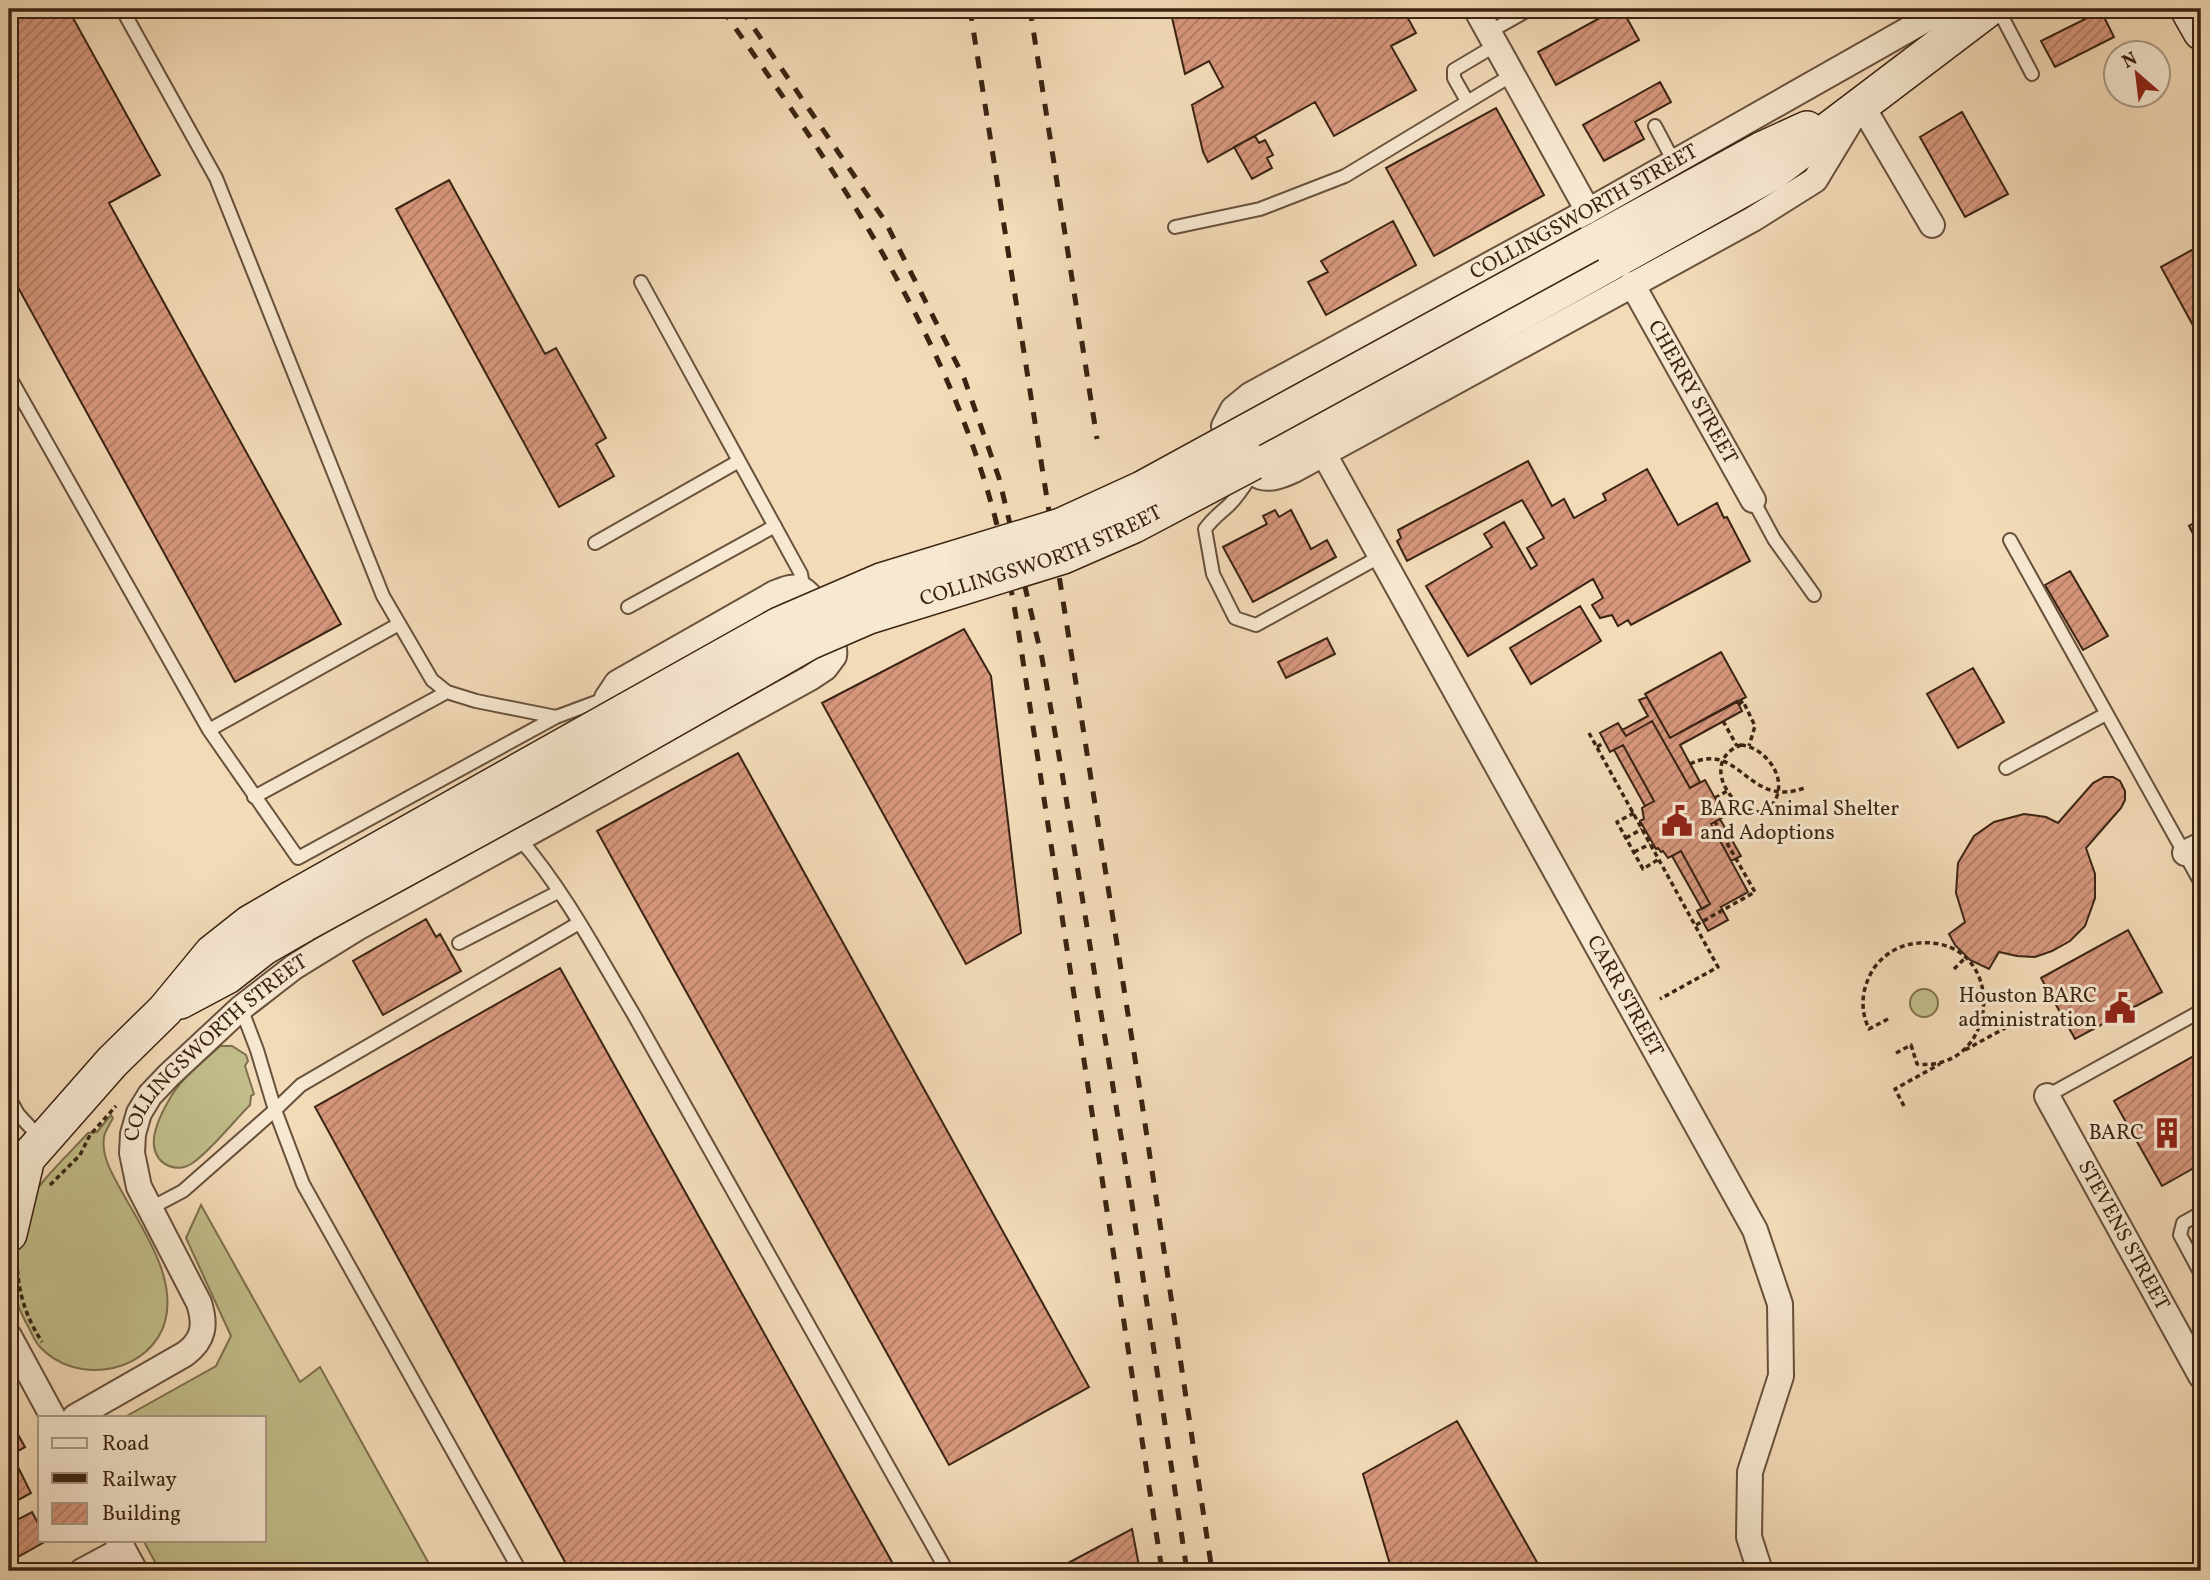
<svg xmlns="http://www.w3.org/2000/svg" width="2210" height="1580" font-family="Vollkorn,serif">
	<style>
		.grass { fill: #c1be8a; stroke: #7e704e; stroke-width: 2 }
		.building { fill: url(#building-hatch); stroke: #3a2312; stroke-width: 2 }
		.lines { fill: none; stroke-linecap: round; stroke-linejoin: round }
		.service-casing { stroke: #68513c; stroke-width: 16 }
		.minor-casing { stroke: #68513c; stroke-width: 28 }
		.secondary-casing { stroke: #3a2312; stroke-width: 38 }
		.path { stroke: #3a2312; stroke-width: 3.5; stroke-dasharray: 5 3.5; stroke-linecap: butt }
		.service { stroke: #f7e8d1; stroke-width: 12 }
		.minor { stroke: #f7e8d1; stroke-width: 24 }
		.secondary { stroke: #f7e8d1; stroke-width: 35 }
		.rail { stroke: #3a2312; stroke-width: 5; stroke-dasharray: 12 12; stroke-linecap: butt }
		.secondary-bridge-casing { stroke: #3a2312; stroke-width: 38; stroke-linecap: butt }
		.secondary-bridge { stroke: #f7e8d1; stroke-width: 35 }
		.labels { text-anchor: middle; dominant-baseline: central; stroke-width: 6; stroke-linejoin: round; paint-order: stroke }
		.street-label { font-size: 21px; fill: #3a2312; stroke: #f7e8d1 }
		.poi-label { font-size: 21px; fill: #3a2312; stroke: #f7e8d1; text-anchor: end }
	</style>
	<defs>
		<pattern id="building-hatch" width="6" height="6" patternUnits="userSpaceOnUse" patternTransform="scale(1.75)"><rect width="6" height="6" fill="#d7977d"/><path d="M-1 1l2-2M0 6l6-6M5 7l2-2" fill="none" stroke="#af7b65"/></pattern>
	</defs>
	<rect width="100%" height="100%" fill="#f3dbb8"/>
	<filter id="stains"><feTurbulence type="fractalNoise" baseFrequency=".00286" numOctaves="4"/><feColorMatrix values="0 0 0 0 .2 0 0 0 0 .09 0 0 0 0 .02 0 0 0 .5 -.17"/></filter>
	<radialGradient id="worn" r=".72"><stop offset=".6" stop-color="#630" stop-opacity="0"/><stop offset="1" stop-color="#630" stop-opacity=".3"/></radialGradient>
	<path class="grass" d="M1910 1003a14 14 0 1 1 28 0a14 14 0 1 1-28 0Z
		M220,1046H232L246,1055L248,1061L245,1066L254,1094L251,1096L250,1105C233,1122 212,1149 194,1162C178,1174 157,1166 154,1146C152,1131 162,1112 169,1100C181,1078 202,1063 220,1046Z
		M111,1115L113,1118C110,1124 105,1131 104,1137C101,1157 113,1175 122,1192C143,1230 182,1284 162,1330C141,1376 73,1383 40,1347C35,1342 32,1334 29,1328C5,1287 7,1250 26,1207C36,1184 71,1152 88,1133L97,1132Z
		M201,1205L300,1382L320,1367L433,1571H160L143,1540H264V1417H125L216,1366L231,1336L186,1238Z"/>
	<path class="building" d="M9,9H68L160,175L109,203L341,624L235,682L9,271Z
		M1170,9H1403L1416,33L1391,46L1416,90L1334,136L1315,102L1208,162L1203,152L1192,105L1223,87L1209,61L1185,74Z
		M1616,9H1622L1639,40L1556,85L1538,52Z
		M2101,11L2114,37L2055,67L2041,41Z
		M1660,82L1671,102L1635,122L1644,139L1604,161L1583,125Z
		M1496,108L1544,195L1434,256L1386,168Z
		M1962,112L2008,194L1965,217L1920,137Z
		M1255,136L1259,143L1265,140L1273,155L1267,158L1272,168L1252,179L1234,147Z
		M449,180L545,354L556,348L606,438L596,444L614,476L559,507L396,209Z
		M1393,221L1416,265L1326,315L1308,282L1328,272L1321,261Z
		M2201,245V340L2161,267Z
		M1528,461L1552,506L1564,499L1574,518L1606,500L1603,494L1647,469L1678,525L1717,503L1724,518L1727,517L1750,561L1631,625L1628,620L1618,626L1612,615L1600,618L1592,605L1603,598L1593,579L1468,656L1426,586L1492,547L1484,534L1504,522L1531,569L1537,565L1527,548L1544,538L1522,500L1407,561L1397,541L1401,538L1398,530Z
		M1275,510L1279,517L1291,510L1311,549L1327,540L1336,557L1253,602L1223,547L1267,524L1263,516Z
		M2201,519V549L2189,526Z
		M2070,571L2108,636L2083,650L2045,585Z
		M1580,606L1601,641L1531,684L1510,648Z
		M964,629L991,676L1021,933L966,964L822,703Z
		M1327,638L1335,654L1286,678L1278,662Z
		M1721,652L1746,697L1670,738L1645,694Z
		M1973,668L2004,722L1958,748L1927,694Z
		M1647,697L1670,738L1737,701L1742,711L1680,745L1700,782L1690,788L1652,721L1626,736L1622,730L1648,716L1639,700Z
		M1652,721L1690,788L1705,780L1725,816L1711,824L1748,892L1721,907L1728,920L1708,931L1697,911L1710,904L1681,851L1668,858L1663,851L1661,852L1658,848L1656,849L1640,821L1644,819L1642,808L1654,801L1623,745L1610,752L1600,733L1618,723L1626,736Z
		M1623,745L1654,801L1645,806L1614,750Z
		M738,753L1089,1387L949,1465L597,831Z
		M2104,777H2113L2120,781L2125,791V800L2121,808L2086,848L2095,874V898L2085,926L2070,941L2052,951L2035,957L2017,956L1999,952L1989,969L1970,960L1955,945L1949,934L1965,922L1956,893L1958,863L1974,836L1994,822L2024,814L2046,817L2058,823L2093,783Z
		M1720,819L1741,856L1731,861L1711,824Z
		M1681,851L1710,904L1702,909L1672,856Z
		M426,919L436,937L440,934L461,971L383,1015L353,961Z
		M2128,930L2162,992L2075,1039L2041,978Z
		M560,968L897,1571H570L315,1107Z
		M2201,1052V1164L2162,1186L2114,1101Z
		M10,1420L25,1447L9,1456V1421Z
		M1457,1421L1542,1571H1392L1363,1474Z
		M17,1465L31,1493L9,1505V1469Z
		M32,1512L40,1527V1540H48L9,1562V1524Z
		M1132,1529L1140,1571H1053Z"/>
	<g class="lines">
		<defs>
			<path id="service" d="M122,9L216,178L383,596L432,680L447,692L476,701L556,717
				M1998,9L2032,74
				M1489,32L1530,9
				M1467,101L1454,78V70L1496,45
				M1655,126L1674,162
				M1175,227L1260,209L1345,176L1512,75
				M641,282L801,574L804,590
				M9,376L209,730L298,858L556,717L607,698
				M1252,474C1245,485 1238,497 1228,506C1218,515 1213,518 1205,529L1213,574L1235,618L1256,625L1381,556
				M1753,500L1774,539L1814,595
				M2010,540L2201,883
				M595,543L739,461
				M628,607L775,526
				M209,730L399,624
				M2006,768L2106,714
				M254,797L447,692
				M519,838C565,891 598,955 634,1015L947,1571
				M459,943L558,892
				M241,1008L257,1050L275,1110L301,1085L579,923
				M2047,1096L2201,1011
				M9,1098L18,1114L41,1139
				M149,1209L183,1191L275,1110L303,1184L520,1571
				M2201,1213L2183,1223L2180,1235L2201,1274"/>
			<g id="minor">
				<path d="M1476,9L1588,211"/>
				<path id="s1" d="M1932,225L1861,104L1815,180L1753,219L1294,470C1264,484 1254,480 1238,452C1233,443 1227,435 1224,426L1233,409L1250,395L1588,211L1927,19L1970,9"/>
				<path id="s2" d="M1632,284L1753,500"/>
				<path id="s3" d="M1324,454L1755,1230L1780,1304L1781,1376L1750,1472L1749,1537L1760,1571"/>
				<path d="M2185,853L2201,845"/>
				<path id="s4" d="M2047,1096L2201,1376"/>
				<path d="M9,1336L53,1417"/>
				<path id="s5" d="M75,1417L185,1354C204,1340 206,1325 199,1303L139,1187L132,1153L133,1134L139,1113L150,1095L169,1075L241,1008L294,967L357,928L810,678L825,668L834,656C837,640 816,598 803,590C794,584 783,590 775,593L617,683L607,698L606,707L611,763L622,781"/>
				<path d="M118,1540L135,1571"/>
				<path d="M82,1571L123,1549"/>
			</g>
			<path id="secondary" d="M2188,9L2201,32
				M1590,244L1761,150L1807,129
				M1253,462L1773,172L1988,9
				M180,1001L227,976L264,947L304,924
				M9,1179L112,1062L165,1010L212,953L250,923L291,899
				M9,1234L27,1158"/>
		</defs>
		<use href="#service" class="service-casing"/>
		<use href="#minor" class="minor-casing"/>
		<use href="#secondary" class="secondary-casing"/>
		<path class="path" d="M1739,704L1743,701L1755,726L1749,746
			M1723,721L1737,746
			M1589,733L1718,967L1660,999
			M1741,745C1763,747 1785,773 1777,796C1759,845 1686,766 1741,745Z
			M1597,747L1605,742
			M1690,764C1741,739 1747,811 1807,787
			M1715,798L1727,791
			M1634,813L1617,822L1643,869L1659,859
			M1626,838L1642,829
			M1634,852L1650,844
			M1696,925L1755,892L1715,822
			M1954,969L1965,958
			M1888,1019L1869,1029C1859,1008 1862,987 1874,968C1885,953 1901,944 1919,943C2009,936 2002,1073 1917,1064L1911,1045L1896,1053
			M1965,1050L2016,1022
			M1904,1106L1895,1089L1940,1064
			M50,1185L80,1155L90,1135L116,1106
			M17,1261C18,1292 25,1315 42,1342"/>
		<use href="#service" class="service"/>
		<use href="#minor" class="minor"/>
		<use href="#secondary" class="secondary"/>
		<path class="rail" d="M722,9C823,153 926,300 981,470C999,524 1010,579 1019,635L1162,1571
			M741,9L885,221L964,378L999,478L1042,658L1062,773L1132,1204L1187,1571
			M970,9L1141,1097L1212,1571
			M1030,9L1097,439"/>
		<defs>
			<g id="secondary-bridge">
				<path d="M291,899L779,625L881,581L1061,526L1142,489L1590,244"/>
				<path id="s6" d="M304,924L549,790L809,642L869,616L1063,556L1134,525L1253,462"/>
			</g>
		</defs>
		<use href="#secondary-bridge" class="secondary-bridge-casing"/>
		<use href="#secondary-bridge" class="secondary-bridge"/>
	</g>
	<defs>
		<symbol id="civic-bare" viewBox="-9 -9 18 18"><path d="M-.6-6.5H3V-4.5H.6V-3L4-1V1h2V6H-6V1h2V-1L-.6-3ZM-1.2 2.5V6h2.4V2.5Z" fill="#8f2418" stroke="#f7e8d1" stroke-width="2.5" paint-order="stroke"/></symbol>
		<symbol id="building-bare" viewBox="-9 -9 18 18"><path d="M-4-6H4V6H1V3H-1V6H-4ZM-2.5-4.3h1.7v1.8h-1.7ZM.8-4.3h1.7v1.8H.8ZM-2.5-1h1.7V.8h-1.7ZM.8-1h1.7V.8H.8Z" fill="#8f2418" stroke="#f7e8d1" stroke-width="2.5" paint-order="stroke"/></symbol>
	</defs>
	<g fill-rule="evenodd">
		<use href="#civic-bare" x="1655" y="799" width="44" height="44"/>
		<use href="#civic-bare" x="2098" y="986" width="44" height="44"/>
		<use href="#building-bare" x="2145" y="1111" width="44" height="44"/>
	</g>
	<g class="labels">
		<g class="street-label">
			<text stroke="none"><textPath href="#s1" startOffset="1346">COLLINGSWORTH STREET</textPath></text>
			<text stroke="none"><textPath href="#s2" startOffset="124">CHERRY STREET</textPath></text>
			<text stroke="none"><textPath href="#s6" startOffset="826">COLLINGSWORTH STREET</textPath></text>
			<text stroke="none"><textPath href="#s3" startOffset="620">CARR STREET</textPath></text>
			<text stroke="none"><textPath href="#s5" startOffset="490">COLLINGSWORTH STREET</textPath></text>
			<text stroke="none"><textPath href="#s4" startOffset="159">STEVENS STREET</textPath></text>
		</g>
		<g class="poi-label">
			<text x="1700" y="809" text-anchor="start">BARC Animal Shelter<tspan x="1700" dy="24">and Adoptions</tspan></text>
			<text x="2097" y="996">Houston BARC<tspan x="2097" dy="24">administration</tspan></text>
			<text x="2144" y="1133">BARC</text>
		</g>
	</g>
	<rect width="2210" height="1580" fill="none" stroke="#f3dbb8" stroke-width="35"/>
	<rect x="10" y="10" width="2189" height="1559" fill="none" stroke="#3a2312" stroke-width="3.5"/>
	<rect x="18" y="18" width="2175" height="1545" fill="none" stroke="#3a2312" stroke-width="2"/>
	<rect x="38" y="1416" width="228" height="126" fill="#f7e8d1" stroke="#ab9985" stroke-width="2"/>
	<rect x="52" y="1438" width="35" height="10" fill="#f7e8d1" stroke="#ab9985" stroke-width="2"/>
	<text x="102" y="1450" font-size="21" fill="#3a2312">Road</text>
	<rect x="52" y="1473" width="35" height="10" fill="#3a2312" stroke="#ab9985" stroke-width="2"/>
	<text x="102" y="1486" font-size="21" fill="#3a2312">Railway</text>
	<rect x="52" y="1503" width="35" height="21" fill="url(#building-hatch)" stroke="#ab9985" stroke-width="2"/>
	<text x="102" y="1520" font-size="21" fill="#3a2312">Building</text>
	<g transform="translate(2137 74) rotate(332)"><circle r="33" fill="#f7e8d1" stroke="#ab9985" stroke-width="2"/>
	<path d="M0-5L12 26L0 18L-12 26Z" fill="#8f2418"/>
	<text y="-10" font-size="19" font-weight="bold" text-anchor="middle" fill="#3a2312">N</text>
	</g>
	<rect width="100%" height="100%" filter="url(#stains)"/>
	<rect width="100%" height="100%" fill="url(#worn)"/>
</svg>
